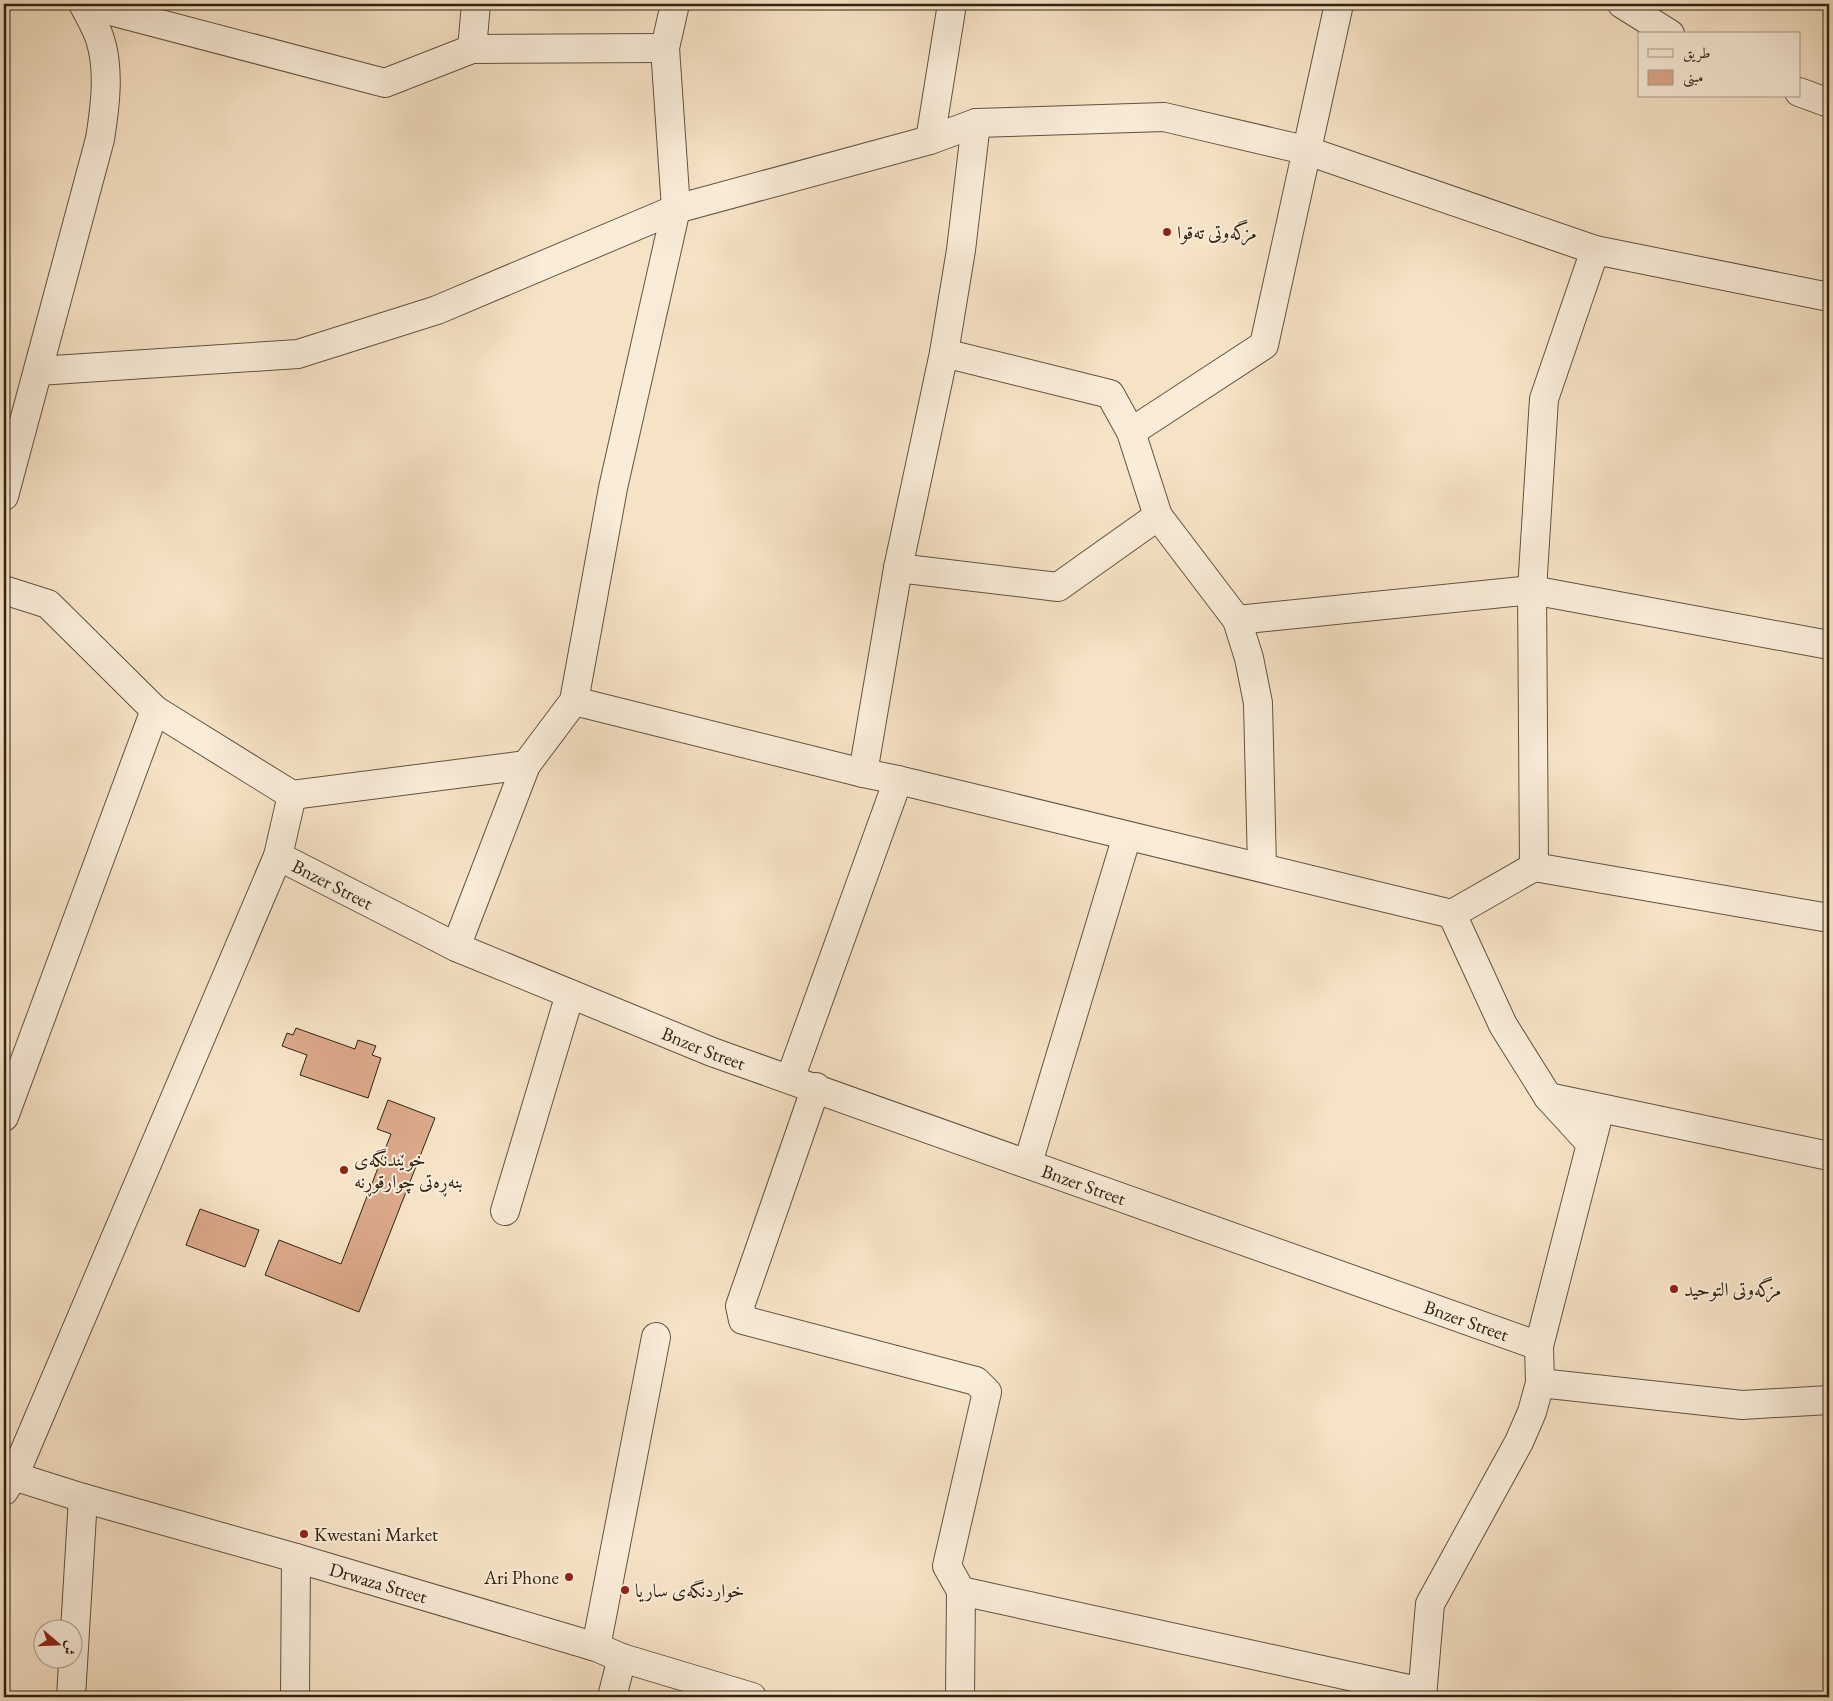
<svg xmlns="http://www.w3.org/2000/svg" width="1833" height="1701" font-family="'EB Garamond',Amiri,serif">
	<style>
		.building { fill: #dba889; stroke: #302313 }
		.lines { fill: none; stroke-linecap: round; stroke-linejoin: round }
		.minor-casing { stroke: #625340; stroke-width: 30 }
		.tertiary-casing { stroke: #625340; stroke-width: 30 }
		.minor { stroke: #f9ecd9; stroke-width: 28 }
		.tertiary { stroke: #f9ecd9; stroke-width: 28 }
		.poi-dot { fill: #8f2418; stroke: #f9ecd9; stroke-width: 2 }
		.labels { text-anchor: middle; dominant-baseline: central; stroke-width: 4; stroke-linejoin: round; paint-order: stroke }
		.poi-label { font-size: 19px; fill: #302313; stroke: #f9ecd9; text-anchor: start }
		.street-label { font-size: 19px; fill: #302313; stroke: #f9ecd9 }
	</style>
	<rect width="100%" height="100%" fill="#f6e2c5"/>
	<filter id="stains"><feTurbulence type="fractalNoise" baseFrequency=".004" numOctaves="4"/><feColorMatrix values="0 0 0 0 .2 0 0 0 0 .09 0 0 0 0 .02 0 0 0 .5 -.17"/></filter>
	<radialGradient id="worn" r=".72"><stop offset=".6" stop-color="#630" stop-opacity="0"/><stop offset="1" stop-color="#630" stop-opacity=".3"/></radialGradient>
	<path class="building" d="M296,1028L355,1049L358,1040L376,1046L372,1055L381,1058L368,1098L300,1075L307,1055L282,1046L287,1033L293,1035Z
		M388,1100L435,1118L359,1312L265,1275L279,1240L341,1264L391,1134L377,1129Z
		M200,1209L259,1230L245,1267L186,1245Z"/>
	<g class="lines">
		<defs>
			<g id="minor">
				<path d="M84,4L385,83L472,49L476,4"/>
				<path d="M1622,4L1670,34"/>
				<path d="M472,49L665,48"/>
				<path d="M1799,92L1829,103"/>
				<path d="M930,140L952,4"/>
				<path d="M944,353L1110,394L1131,432L1158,516L1237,620L1249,658L1258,703L1262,867"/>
				<path d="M38,371L298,354L437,310L676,209L930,140L976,123L1164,117L1305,150L1595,250L1829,297"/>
				<path d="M1131,432L1264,345L1339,4"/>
				<path d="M4,496L100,139C105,108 110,70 100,39C96,27 89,15 83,4"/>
				<path d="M898,568L944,353L961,250L976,123"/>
				<path id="s1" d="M4,590L48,604L155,710L292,795L278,856L456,947L712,1052L1539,1346"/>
				<path d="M1237,620L1532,590L1829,645"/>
				<path d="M574,701L863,773L898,780L1452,914L1534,867L1829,918"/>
				<path d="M863,773L898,568L1058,587L1158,516"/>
				<path d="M292,795L526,765"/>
				<path d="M1534,867L1532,590L1544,399L1595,250"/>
				<path d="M1452,914L1503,1025L1548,1097L1590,1143"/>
				<path d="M456,947L526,765L574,701L613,488L676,209L665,48L675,4"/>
				<path d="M790,1079L898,780"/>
				<path d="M816,1087L740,1306L743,1320L976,1381L987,1392L947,1566L961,1591L960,1697"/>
				<path d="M1548,1097L1829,1156"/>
				<path d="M4,1117L155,710"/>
				<path d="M1028,1163L1127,836"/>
				<path d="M505,1211L570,994"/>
				<path d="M1540,1383L1742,1405L1829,1400"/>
				<path d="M4,1491L14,1476L278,856"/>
				<path d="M961,1591L1422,1692"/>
				<path d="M596,1647L656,1337"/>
				<path d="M71,1697L83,1498"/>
				<path d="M295,1697L296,1558"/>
				<path d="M612,1697L622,1658"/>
				<path d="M1422,1697L1430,1604L1519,1442L1532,1412L1540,1383L1539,1346L1600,1109"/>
			</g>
			<g id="tertiary">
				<path id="s2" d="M4,1473L83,1498L296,1558L596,1647L622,1658L752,1697"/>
			</g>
		</defs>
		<use href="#minor" class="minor-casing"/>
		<use href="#tertiary" class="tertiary-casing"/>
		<use href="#minor" class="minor"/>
		<use href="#tertiary" class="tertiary"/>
	</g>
	<g class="poi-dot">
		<circle cx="1167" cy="232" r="5"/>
		<circle cx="344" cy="1170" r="5"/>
		<circle cx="1674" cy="1289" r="5"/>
		<circle cx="304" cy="1534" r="5"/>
		<circle cx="569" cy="1577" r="5"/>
		<circle cx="625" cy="1590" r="5"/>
	</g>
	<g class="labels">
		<g class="poi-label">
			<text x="1177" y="232">مزگەوتی تەقوا</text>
			<text x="354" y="1159">خوێندنگەی<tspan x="354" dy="22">بنەڕەتی چوارقوڕنە</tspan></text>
			<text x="1684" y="1289">مزگەوتی التوحيد</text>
			<text x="314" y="1534">Kwestani Market</text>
			<text x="559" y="1577" text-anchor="end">Ari Phone</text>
			<text x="635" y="1590">خواردنگەی ساریا</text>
		</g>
		<g class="street-label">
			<text stroke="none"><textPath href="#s1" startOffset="482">Bnzer Street</textPath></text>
			<text stroke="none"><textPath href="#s1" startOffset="888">Bnzer Street</textPath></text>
			<text stroke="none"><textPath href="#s1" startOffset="1292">Bnzer Street</textPath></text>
			<text stroke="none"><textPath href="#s1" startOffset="1698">Bnzer Street</textPath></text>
			<text stroke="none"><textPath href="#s2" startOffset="390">Drwaza Street</textPath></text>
		</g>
	</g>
	<rect width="1833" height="1701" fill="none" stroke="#f6e2c5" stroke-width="20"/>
	<rect x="5" y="5" width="1823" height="1691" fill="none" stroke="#302313" stroke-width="2.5"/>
	<rect x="10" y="10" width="1813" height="1681" fill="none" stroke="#302313"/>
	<rect x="1638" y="32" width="162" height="65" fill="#f9ecd9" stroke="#a99c8a"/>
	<rect x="1648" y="49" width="25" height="8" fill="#f9ecd9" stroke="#a99c8a"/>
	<text x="1683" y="58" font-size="15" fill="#302313">طريق</text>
	<rect x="1648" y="70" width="25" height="15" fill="#dba889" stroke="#a99c8a"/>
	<text x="1683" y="82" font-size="15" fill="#302313">مبنى</text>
	<g transform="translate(58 1644) rotate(109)"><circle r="24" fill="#f9ecd9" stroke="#a99c8a"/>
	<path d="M0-4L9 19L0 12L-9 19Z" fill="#8f2418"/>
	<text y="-8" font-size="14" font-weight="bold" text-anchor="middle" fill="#302313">ش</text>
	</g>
	<rect width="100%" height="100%" filter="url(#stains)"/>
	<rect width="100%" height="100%" fill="url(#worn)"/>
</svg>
